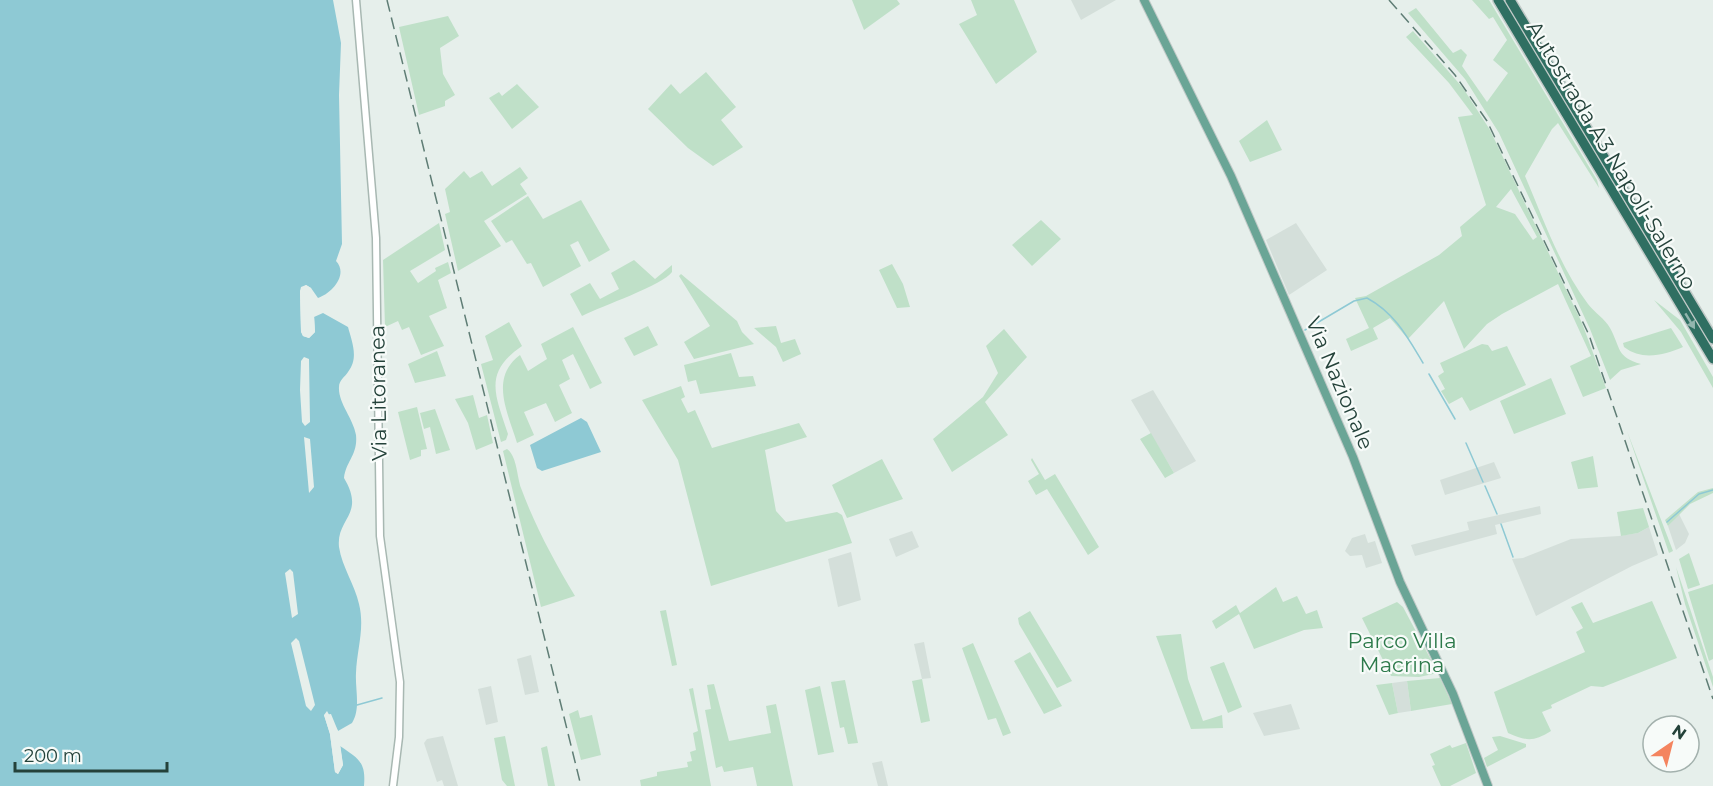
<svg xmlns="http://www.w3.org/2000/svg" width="1713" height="786" font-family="Montserrat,sans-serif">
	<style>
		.built { fill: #d4dfda }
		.green { fill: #bfe0c8; fill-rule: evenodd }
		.water { fill: #8ec9d4 }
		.pier { fill: #e6efeb }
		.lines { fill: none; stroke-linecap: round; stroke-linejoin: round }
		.stream { stroke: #8ec9d4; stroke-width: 1.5 }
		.minor-casing { stroke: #a8b8b2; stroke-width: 9 }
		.major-casing { stroke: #c2cac8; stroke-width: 10 }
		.highway-casing { stroke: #c2cac8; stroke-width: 12 }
		.minor { stroke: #fff; stroke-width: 6 }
		.major { stroke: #6aa596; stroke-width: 8 }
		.highway { stroke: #2f6f62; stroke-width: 9 }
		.rail { stroke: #5f7d75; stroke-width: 1.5; stroke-dasharray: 12 6; stroke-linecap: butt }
		.oneway { fill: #93b5ae }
		.labels { text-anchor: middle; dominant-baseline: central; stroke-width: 4.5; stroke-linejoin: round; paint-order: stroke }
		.street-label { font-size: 21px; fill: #24423a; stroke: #f7fbf9 }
		.park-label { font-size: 21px; fill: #2d7a4b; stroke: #f7fbf9 }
	</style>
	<rect width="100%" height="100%" fill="#e6efeb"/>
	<path class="built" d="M1071,0H1116L1081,20Z
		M1296,223L1327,270L1289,295L1266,240Z
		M1153,390L1196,461L1174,473L1131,400Z
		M1494,462L1501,478L1445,495L1440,480Z
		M1540,506L1541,514L1495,525L1497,534L1415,556L1411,545L1469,530L1467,522Z
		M1679,514L1689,534L1685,543L1676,550L1668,526Z
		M1649,527L1658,555L1632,566L1536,616L1512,559L1523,558L1571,539L1619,536L1638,533Z
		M912,531L919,547L896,557L889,539Z
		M1365,534L1368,543L1375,541L1382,563L1366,568L1362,555L1350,556L1345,551L1352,538Z
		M851,552L861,600L838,607L828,559Z
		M924,642L931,678L922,679L914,644Z
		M531,655L539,692L525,695L517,659Z
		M1407,681L1411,711L1398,713L1392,683Z
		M491,686L498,722L486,725L478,689Z
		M1291,704L1300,729L1264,736L1253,713Z
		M443,736L458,786H444L442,780L437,782L424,743L427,739Z
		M882,761L888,786H878L872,763Z"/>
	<path class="green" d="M852,0H897L900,4L864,30Z
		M971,0H1014L1037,52L996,84L959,24L977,15Z
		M1472,0H1489L1597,180L1599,188L1558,123L1552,129L1525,176C1543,218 1560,267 1588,304C1595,313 1605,319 1610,328C1621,348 1616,357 1641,364L1621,370L1610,380L1590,329L1499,133L1465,79L1408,13L1416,8L1453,53L1461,49L1467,55L1462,66L1487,102L1508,73L1493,60L1507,40L1493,17L1489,19Z
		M448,16L459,36L440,48L443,74L455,95L445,101V106L419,115L399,27Z
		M1413,31L1463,88L1490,130L1582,323L1606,388L1583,397L1570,366L1591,356L1558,284L1502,314L1487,324L1464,349L1444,301L1408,339L1390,318L1373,328L1378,339L1351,351L1346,339L1369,328L1355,298L1366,296L1439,255L1462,236L1460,227L1486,205L1458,117L1473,115L1449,83L1406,37ZM1511,189L1537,237L1533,240L1515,214L1496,207Z
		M706,72L736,107L721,120L743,147L713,166L688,148L648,109L671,84L680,94Z
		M517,84L539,107L512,129L489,98L499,92L502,96Z
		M1267,120L1282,150L1250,162L1239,141Z
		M520,167L528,178L520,184L527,194L484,221L501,246L458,271L445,214L450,212L445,189L464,171L470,178L482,171L492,186Z
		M528,196L543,219L581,200L610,250L589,262L578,241L570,245L581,266L543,287L531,263L527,264L512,240L506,243L491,221Z
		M1041,220L1061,239L1032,266L1012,245Z
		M439,223L445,250L410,271L418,283L436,271L435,268L448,262L451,273L438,280L447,308L429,316L444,346L421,355L409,327L402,330L398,321L385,327L383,260Z
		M634,260L655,279L672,265V272C663,285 602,306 582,316L570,294L590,283L600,299L619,289L611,273Z
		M892,264L903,284L910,307L897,308L879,270Z
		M681,274L737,321L742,332L754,344L694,359L684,342L710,326L679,276Z
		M1654,300L1680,320L1713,377V388L1681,332Z
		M509,322L522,346C483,373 495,394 508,434L506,440L501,442L481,364L493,360L485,336Z
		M648,326L658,345L634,356L624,338Z
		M776,326L781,343L795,339L801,354L783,362L776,347L754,328Z
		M573,327L602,383L590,389L573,354L562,360L570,379L559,385L572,413L555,422L546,403L524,412L534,435L517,443C508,413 489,378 520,355L528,371L547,359L541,344Z
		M1671,328L1683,347C1664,355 1642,361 1624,347L1623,343Z
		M1004,329L1027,357L985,402L1008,435L952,472L933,439L983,397L998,373L986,346Z
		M1482,344L1488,345L1492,351L1507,346L1526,385L1470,411L1462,397L1449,404L1441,391L1445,389L1438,376L1444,372L1440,363Z
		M437,351L446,376L415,383L408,364Z
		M731,353L739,377L753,376L756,386L700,394L696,380L688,382L684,365Z
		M1551,378L1566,414L1514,434L1500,401Z
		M681,386L685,397L681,399L688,413L695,410L712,448L799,423L807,437L765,450L776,511L786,522L837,512L842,515L852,543L711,586L678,460L642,400Z
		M473,395L479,418L487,415L493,443L476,450L468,423L455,399Z
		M417,407L427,449L421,450V456L410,460L398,412Z
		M435,409L450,450L436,454L430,427L424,429L420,413Z
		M1627,431L1673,551L1669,553Z
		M1151,433L1174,473L1165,478L1140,439Z
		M507,449C517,456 517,477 521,488C535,526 554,561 575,596L541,607L503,451Z
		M1593,456L1598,487L1578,489L1571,462Z
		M1032,458L1045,480L1055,474L1099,547L1088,555L1047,489L1036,495L1028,481L1039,474L1031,460Z
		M882,459L903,499L847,518L832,485Z
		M1713,488V493L1690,504L1668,526L1665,520L1698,492Z
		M1643,508L1649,527L1638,533L1621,536L1617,512Z
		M1689,553L1700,585L1688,589L1679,559Z
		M1676,567L1713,677V687L1685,604Z
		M1713,584V659L1709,661L1688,592Z
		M1276,587L1283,602L1297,596L1306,614L1317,610L1323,628L1304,630L1254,649L1239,614L1216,629L1212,621L1236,605L1240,613Z
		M1652,601L1677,658L1603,687L1591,686L1551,705L1552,708L1542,712L1551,731C1533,742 1527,741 1508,733L1494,692L1585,652L1576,632L1583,628L1571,607L1582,602L1593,623Z
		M1397,602L1403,607L1438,673L1419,677L1391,676L1362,618Z
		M666,610L677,665L672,666L660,611Z
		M1030,611L1072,681L1057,688L1019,624L1018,618Z
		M1181,634L1188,679L1203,721L1222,715L1223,728L1191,729L1156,636Z
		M973,643L1011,733L1003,736L996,718L988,720L962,648Z
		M1030,652L1062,706L1044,714L1014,661Z
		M1224,662L1242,707L1228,713L1210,667Z
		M1440,678L1452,704L1411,711L1407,681Z
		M922,679L930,721L921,723L912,681Z
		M845,680L858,743L848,744L844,727L840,728L831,682Z
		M1392,683L1398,713L1389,715L1376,685Z
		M714,684L729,741L771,733L766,706L776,704L793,786H757L753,767L724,772L722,766L716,768L705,710L711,709L707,685Z
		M820,686L834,752L818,755L805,690Z
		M693,688L711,786H641L640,780L657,776V772L688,767L687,762L692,761L690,752L696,750L693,733L698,731L689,689Z
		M578,710L580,718L592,715L601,755L581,760L569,714Z
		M505,736L515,786H507L502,780L494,738Z
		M1500,736L1526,744V747L1487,767L1484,758L1498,750L1492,737Z
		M1466,743L1476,773L1450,786H1441L1432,766L1435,765L1430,754L1450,745L1452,748Z
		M547,746L555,786H548L541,748Z"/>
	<path class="water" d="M0,0H333L341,43L339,95L342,244L336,261C349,275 331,294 318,298L311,288L306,285L300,291L301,331L303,336L309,338L315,332L314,317L323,313L348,327C352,342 359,358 348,372C345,377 339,380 339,387C338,403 353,418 356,435C358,455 346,461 344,478C366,515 336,518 339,547C342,567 355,585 359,604C365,628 357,649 356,673C355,689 361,709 352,723L338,731L331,714L324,715L330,734L335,772L338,774L343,765L340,746C359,759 366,762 364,786H0Z
		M581,418L587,422L601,452L542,471L537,468L530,445Z"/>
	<path class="pier" d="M306,285L311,288L313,298L309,290L303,289L305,334H311V316L314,314L315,332L309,338L303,336L301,332L300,291L301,287Z
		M304,357L309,359L310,422L305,426L302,422L300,390L301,361Z
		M304,437L310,439L314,487L309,493Z
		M290,569L293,572L298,614L292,618L285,573Z
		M296,638L299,641L315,705L311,711L306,706L291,643Z
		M327,711L338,731V734L336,733L327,715L333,733L338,771L337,746L340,743L343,765L338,774L335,772L330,734L324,715Z"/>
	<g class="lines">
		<path class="stream" d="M1305,330L1354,301L1367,298C1395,313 1408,338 1423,363
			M1429,374L1455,419
			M1466,443L1483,482
			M1485,486L1497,514
			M1667,522L1699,494L1713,490
			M1501,524L1513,557
			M357,705L382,698"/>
		<defs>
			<path id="minor" d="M356,0L376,238L380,536L400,682L399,737L393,786"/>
			<path id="major" d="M1144,0L1231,176L1353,457L1400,582L1453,694L1488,786"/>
			<path id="highway" d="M1498,0L1713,359
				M1510,0L1713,339"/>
		</defs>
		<use href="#minor" class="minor-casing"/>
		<use href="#major" class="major-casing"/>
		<use href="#highway" class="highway-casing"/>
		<use href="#minor" class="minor"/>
		<use href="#major" class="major"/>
		<use href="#highway" class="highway"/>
		<path class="rail" d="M387,0L581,786
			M1389,0L1455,75L1487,121L1589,335L1713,699"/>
	</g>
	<defs><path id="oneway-solid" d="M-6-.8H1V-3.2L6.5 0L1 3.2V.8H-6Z" transform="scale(1.5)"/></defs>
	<use class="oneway" href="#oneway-solid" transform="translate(1690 321) rotate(59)"/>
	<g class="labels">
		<g class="street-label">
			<text transform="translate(1612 155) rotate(59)">Autostrada A3 Napoli-Salerno</text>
			<text transform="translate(1340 383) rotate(67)">Via Nazionale</text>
			<text transform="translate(378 393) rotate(-91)">Via Litoranea</text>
		</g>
		<g class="park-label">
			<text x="1402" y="640">Parco Villa<tspan x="1402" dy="24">Macrina</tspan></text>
		</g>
	</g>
	<g transform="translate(1671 744) rotate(35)"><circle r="28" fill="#f7fbf9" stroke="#a3b1ad" stroke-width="1.5"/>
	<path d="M0-4.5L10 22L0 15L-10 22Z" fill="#f4845f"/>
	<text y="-9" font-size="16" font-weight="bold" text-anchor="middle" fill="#24423a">N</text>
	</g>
	<path d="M15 762v9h152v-9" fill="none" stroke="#24423a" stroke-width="3"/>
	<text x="24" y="762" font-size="18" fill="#24423a" stroke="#f7fbf9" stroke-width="4.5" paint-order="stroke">200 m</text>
</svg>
